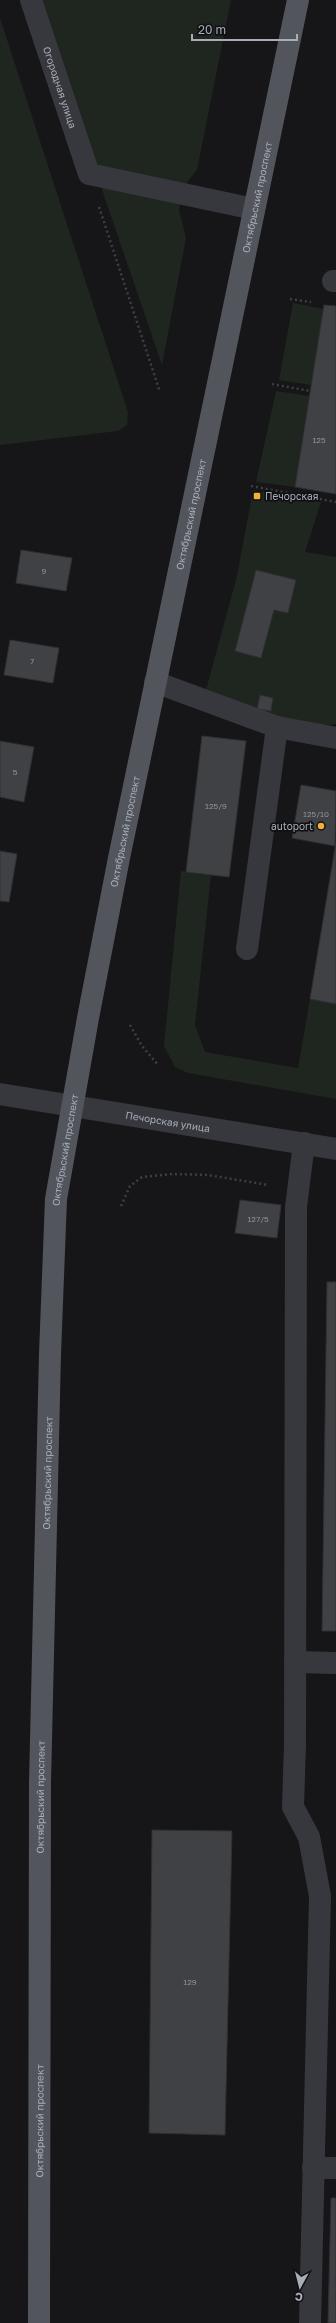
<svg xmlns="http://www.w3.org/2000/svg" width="336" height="2323" font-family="'Golos Text',sans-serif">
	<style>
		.green { fill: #1e261f; fill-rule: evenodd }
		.building { fill: #404145; stroke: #303034 }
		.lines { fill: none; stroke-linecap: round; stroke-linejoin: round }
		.path { stroke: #3d3f44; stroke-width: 2.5; stroke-dasharray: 2 3; stroke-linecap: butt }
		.minor { stroke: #37383d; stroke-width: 22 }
		.major { stroke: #53555c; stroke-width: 22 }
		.poi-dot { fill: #f2b134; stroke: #111113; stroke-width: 1.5 }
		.labels { text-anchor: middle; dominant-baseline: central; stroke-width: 3.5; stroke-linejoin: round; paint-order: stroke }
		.number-label { font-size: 8px; fill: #8e929b }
		.street-label { font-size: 10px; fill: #a8adb8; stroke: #111113 }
		.poi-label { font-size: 10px; fill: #a8adb8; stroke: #111113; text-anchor: start }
	</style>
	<rect width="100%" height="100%" fill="#161618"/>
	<path class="green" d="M40,0H231L197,170L188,181L185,190L94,171Z
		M0,18L128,412L127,425L118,431L0,445Z
		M99,181L181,199L179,210L186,238L162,365Z
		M293,303L324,309L311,385L279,380Z
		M276,391L309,396L295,487L256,482Z
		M253,490L321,502L305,552L336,557V724C294,733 245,705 206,690L237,576ZM256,570L296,581L288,613L274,610L261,658L235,651ZM260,696L273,698L271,711L257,709Z
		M181,871L211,875L195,1025L205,1052L298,1068L310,999L336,1004V1099L188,1073L175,1067L164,1046Z"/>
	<path class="building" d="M324,305L336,306V494L295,487Z
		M21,550L72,558L66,591L16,583Z
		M256,570L296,580L288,613L274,610L261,658L235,651Z
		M10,640L59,648L53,683L4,675Z
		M260,695L273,698L271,711L257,709Z
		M202,736L246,741L229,877L186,872Z
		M0,741L34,747L24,802L0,797Z
		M301,785L336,791L335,846L292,838Z
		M336,842V1004L310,999Z
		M0,851L17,854L9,902L0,901Z
		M240,1200L281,1205L277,1238L235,1233Z
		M327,1282H336V1631H322Z
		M152,1830L232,1831L225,2135L149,2133Z
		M331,2198H336V2323H328Z"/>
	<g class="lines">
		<path class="path" d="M99,207L160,392
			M290,299L311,302
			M272,384L310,391
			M251,486L336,502
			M130,1025L142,1046L158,1065
			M121,1206L130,1186L142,1177L172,1174L208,1175L268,1185"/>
		<g class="minor">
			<path id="s1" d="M31,0L89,174L254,209"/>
			<path d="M333,281H336"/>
			<path d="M155,682L277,727L336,738"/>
			<path d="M247,949L277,727"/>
			<path id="s2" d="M0,1094L336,1149"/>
			<path d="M304,1143L296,1207L295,1744L293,1807L309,1837L320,1896L310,2323"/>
			<path d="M295,1662L336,1663"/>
			<path d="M313,2168H336"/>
		</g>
		<path class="major" id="s3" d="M39,2323L40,1783L50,1354L56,1199L88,1018L119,858L298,0"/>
	</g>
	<g class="poi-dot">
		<rect x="253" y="492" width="8" height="8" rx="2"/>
		<circle cx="321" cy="826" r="4"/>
	</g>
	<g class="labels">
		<g class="number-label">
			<text x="319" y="440">125</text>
			<text x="44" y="571">9</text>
			<text x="32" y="661">7</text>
			<text x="15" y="772">5</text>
			<text x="216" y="806">125/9</text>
			<text x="316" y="814">125/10</text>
			<text x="258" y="1219">127/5</text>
			<text x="190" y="1982">129</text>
		</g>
		<g class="street-label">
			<text stroke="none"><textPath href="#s1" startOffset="92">Огородная улица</textPath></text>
			<text stroke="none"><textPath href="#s3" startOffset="2146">Октябрьский проспект</textPath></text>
			<text stroke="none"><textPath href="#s3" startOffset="1822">Октябрьский проспект</textPath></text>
			<text stroke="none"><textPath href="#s3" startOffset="1498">Октябрьский проспект</textPath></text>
			<text stroke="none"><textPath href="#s2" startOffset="170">Печорская улица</textPath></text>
			<text stroke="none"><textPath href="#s3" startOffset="1174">Октябрьский проспект</textPath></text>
			<text stroke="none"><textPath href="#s3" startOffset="850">Октябрьский проспект</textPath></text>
			<text stroke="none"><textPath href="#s3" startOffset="526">Октябрьский проспект</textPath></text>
			<text stroke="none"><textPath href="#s3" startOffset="202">Октябрьский проспект</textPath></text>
		</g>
		<g class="poi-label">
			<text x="265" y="496">Печорская</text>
			<text x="313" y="826" text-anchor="end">autoport</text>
		</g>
	</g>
	<g transform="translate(300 2287) rotate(187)" stroke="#111113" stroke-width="3" paint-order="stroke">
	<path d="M0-3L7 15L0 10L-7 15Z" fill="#a8adb8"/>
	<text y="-6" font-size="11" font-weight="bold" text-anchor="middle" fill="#a8adb8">С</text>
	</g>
	<path d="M192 34v6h105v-6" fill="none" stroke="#a8adb8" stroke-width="2"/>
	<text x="198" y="34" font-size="12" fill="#a8adb8" stroke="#111113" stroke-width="3" paint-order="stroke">20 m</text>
</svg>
